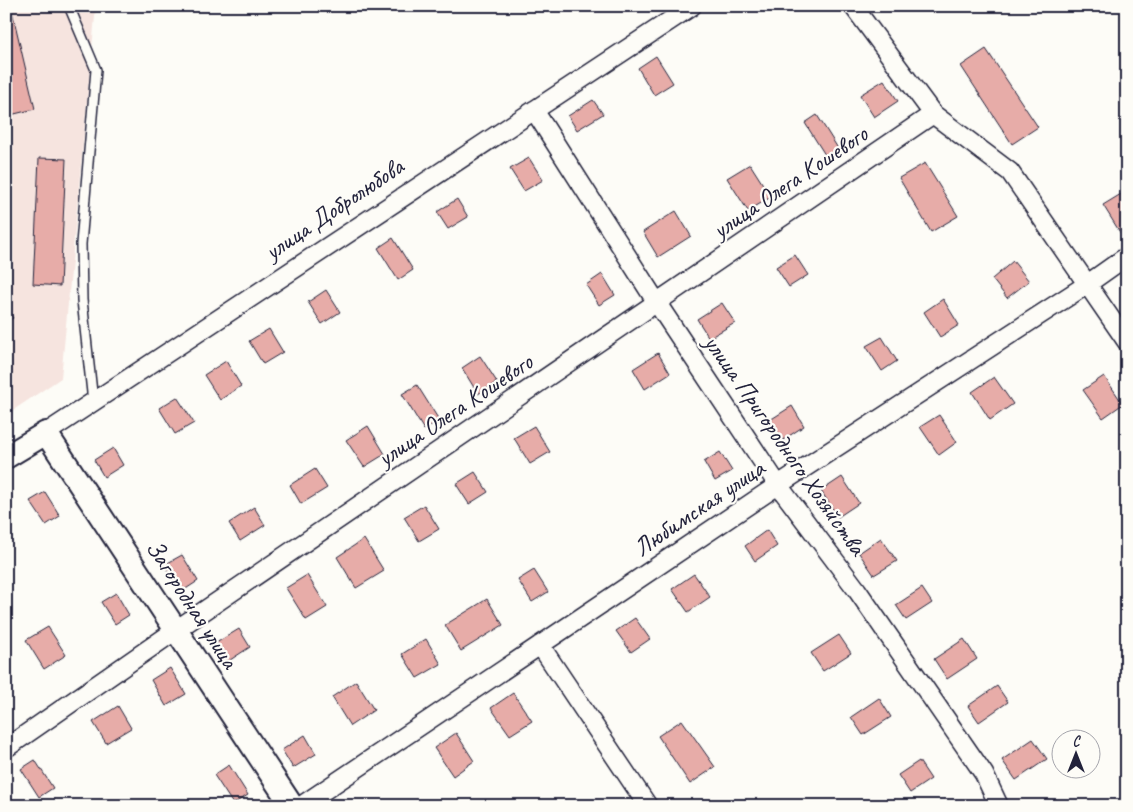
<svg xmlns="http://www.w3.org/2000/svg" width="1133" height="812" font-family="Caveat,sans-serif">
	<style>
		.built { fill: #f6e4df }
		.building { fill: #e7aca8; stroke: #22223b }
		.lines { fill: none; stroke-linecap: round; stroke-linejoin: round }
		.service-casing { stroke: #22223b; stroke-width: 12 }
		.minor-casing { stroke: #22223b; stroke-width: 21 }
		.tertiary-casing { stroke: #22223b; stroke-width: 26 }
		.service { stroke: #fdfcf7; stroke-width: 9 }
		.minor { stroke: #fdfcf7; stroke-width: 18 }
		.tertiary { stroke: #fdfcf7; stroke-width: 22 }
		.labels { text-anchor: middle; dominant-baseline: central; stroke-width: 4.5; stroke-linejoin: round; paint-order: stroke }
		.street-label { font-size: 25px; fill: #22223b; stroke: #fdfcf7 }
	</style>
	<rect width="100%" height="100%" fill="#fdfcf7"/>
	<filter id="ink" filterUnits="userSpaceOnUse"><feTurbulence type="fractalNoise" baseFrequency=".02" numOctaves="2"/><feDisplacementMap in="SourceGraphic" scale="10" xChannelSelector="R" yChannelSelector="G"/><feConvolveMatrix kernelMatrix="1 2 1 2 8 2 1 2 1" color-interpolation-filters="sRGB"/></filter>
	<g filter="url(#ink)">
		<path class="built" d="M6,6H96L61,378L6,415Z"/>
		<path class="building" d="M12,11L35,109L6,116V13Z
			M986,49L1038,127L1012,144L961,66Z
			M656,56L673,83L654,95L638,68Z
			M884,80L898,101L874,117L860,95Z
			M593,100L603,114L577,130L568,116Z
			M817,115L839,150L827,158L805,123Z
			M39,158L66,159L60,286L33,284Z
			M529,158L543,180L524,191L510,169Z
			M925,163L958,216L931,232L899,178Z
			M750,164L771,197L748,211L727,178Z
			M1121,194L1127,204V230L1121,234L1103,205Z
			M457,199L468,217L448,229L437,212Z
			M676,211L691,236L658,257L643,232Z
			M393,238L413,270L398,280L378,248Z
			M795,255L808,275L789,287L776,267Z
			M1013,261L1029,281L1007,298L992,279Z
			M602,274L615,295L599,305L586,285Z
			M326,290L340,312L322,324L308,302Z
			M943,299L959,325L940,337L924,312Z
			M722,303L735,323L709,338L697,319Z
			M6,309L13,318L6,323Z
			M269,329L283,352L263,364L249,341Z
			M882,337L897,361L882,371L866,346Z
			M658,353L670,373L645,389L633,369Z
			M480,356L497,382L478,394L462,368Z
			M226,361L241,386L220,400L204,375Z
			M1104,376L1123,404L1103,418L1083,390Z
			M994,377L1013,404L990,420L972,392Z
			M417,385L439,420L424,430L402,394Z
			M177,397L194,423L175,434L159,408Z
			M792,406L804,426L783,440L770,420Z
			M939,415L957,442L939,455L920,427Z
			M368,426L385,454L364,467L346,440Z
			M534,426L550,452L530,464L514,438Z
			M113,448L123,465L104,477L94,460Z
			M720,452L732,471L715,481L704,462Z
			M315,469L327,488L301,504L290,485Z
			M475,472L488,492L469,504L456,484Z
			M842,477L859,503L838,517L821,491Z
			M45,492L60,516L46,525L30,501Z
			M424,505L439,529L419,541L404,517Z
			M254,507L265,525L240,541L229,523Z
			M767,530L777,546L755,561L745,546Z
			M881,538L897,561L874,575L859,553Z
			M364,539L384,571L356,588L337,557Z
			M182,555L198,581L181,592L164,565Z
			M534,570L548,592L532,602L518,580Z
			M694,574L710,597L688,612L672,589Z
			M307,575L327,607L306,620L286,588Z
			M922,588L932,603L906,620L896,605Z
			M116,593L129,615L115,624L101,602Z
			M487,599L503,625L461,651L445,625Z
			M635,618L650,639L631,652L616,631Z
			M48,627L66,655L44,669L26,640Z
			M239,629L250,647L227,662L216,643Z
			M839,635L851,653L823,671L811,653Z
			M426,639L441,664L417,678L402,654Z
			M964,639L977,659L947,679L934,659Z
			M170,668L186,694L166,706L151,680Z
			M356,681L374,710L350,726L332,697Z
			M997,686L1008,702L979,722L968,706Z
			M513,693L532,721L510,735L491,708Z
			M879,698L891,717L863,735L851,717Z
			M118,706L131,728L106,743L93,722Z
			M682,720L715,767L690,784L658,736Z
			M456,733L474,761L453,776L434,748Z
			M305,735L316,754L293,768L282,750Z
			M1033,739L1047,759L1016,780L1002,760Z
			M35,760L53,788L39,797L21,769Z
			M919,761L931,779L910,793L898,775Z
			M229,765L248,795L233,804L214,775Z"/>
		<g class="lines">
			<defs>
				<path id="service" d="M69,6L96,70L81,244L82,300L93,402"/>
				<path id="minor" d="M853,6L933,114L1010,172L1127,342
					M534,110L657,303L778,485L857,590L984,774L999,806
					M46,433L692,6
					M540,645L648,806
					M6,748L176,630L933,114
					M301,806L778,485L1086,285L1127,256"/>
				<path id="tertiary" d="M6,457L46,433L292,806"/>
			</defs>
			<use href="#service" class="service-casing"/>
			<use href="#minor" class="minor-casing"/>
			<use href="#tertiary" class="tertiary-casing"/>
			<use href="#service" class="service"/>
			<use href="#minor" class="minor"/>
			<use href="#tertiary" class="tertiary"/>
		</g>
	</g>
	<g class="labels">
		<g class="street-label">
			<text transform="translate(790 182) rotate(-34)">улица Олега Кошевого</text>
			<text transform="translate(334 209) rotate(-34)">улица Добролюбова</text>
			<text transform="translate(455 410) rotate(-34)">улица Олега Кошевого</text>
			<text transform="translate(785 445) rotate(55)">улица Пригородного Хозяйства</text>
			<text transform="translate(699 508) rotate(-34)">Любимская улица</text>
			<text transform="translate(192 604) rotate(57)">Загородная улица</text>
		</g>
	</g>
	<rect width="1133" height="812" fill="none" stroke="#fdfcf7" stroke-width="25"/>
	<rect x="12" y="12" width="1108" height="787" fill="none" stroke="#22223b" stroke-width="2" filter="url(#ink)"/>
	<g transform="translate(1076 754)"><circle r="24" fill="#fdfcf7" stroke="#a5a5ac"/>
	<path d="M0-4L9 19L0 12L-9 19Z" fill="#22223b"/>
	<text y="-8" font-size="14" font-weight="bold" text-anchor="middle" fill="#22223b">С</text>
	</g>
</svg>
